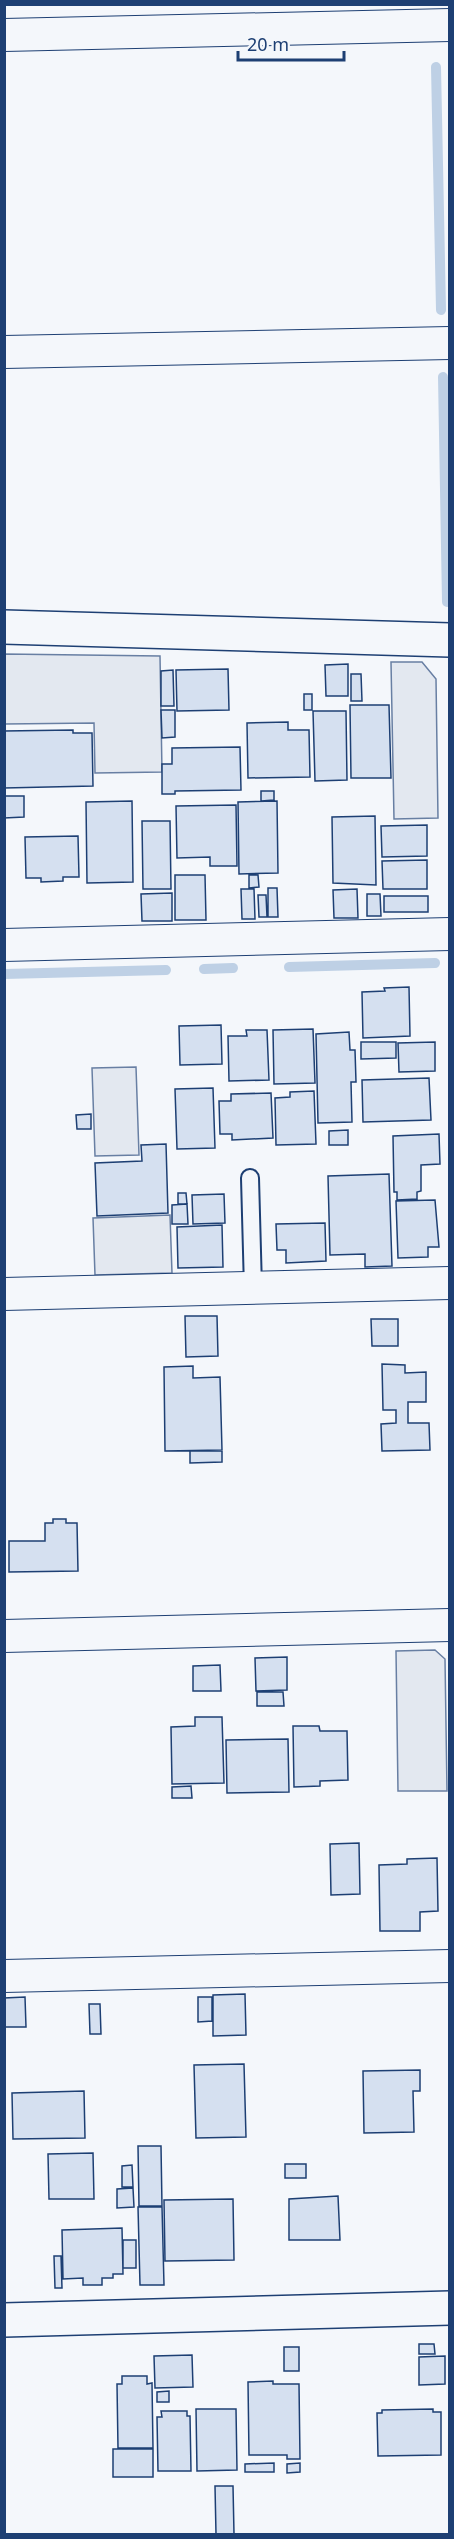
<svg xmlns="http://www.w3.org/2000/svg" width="454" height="2539" font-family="'Noto Sans',sans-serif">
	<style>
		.parking { fill: #e3e8f0; stroke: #687fa3; stroke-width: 1.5 }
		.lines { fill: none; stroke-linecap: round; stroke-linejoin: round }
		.stream { stroke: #bed0e5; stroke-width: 10 }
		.building { fill: #d5e0f0; stroke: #1d3f73; stroke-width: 1.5 }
		.lane-casing { stroke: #1d3f73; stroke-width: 20 }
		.street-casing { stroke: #1d3f73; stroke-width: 34 }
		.secondary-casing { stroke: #1d3f73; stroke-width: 36 }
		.lane { stroke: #f4f7fb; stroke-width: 16 }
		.street { stroke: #f4f7fb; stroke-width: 32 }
		.secondary { stroke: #f4f7fb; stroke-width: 33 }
	</style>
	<rect width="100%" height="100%" fill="#f4f7fb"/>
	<path class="parking" d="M4,654L160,656L162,772L95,773L94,723L5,724Z
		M391,662H422L436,679L438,818L394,819Z
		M136,1067L139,1155L95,1156L92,1068Z
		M170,1215L172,1273L95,1275L93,1218Z
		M435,1650L445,1659L447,1791H398L396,1651Z"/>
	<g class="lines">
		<path class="stream" d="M436,67L441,310
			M443,377L447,602
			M289,967L435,963
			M204,969L233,968
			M4,974L166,970"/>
	</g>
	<path class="building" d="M348,664V696H326L325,665Z
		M228,669L229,710L177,711L176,670Z
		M173,670L174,706H161V671Z
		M351,674H361L362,701H351Z
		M304,694H312V710H304Z
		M350,705H389L391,778H351Z
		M161,710H175V737L162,738Z
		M313,711H346L347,780L315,781Z
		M288,722V730H309L310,777L248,778L247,723Z
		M73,730V733H92L93,786L4,788V731Z
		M240,747L241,790L175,791V794H162V764H172V748Z
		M261,791H274V800L261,801Z
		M4,796H24V817L4,818Z
		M132,801L133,882L87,883L86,802Z
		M277,801L278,873L239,874L238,802Z
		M236,805L237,866H210V857L177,858L176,806Z
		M375,816L376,885L333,883L332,817Z
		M142,821H170L171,889H143Z
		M427,825V856L382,857L381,826Z
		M78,836L79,877H63V881L41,882V878H26L25,837Z
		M427,860V889H383L382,861Z
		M175,875H205L206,920H175Z
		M249,875H258L259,887L249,888Z
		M268,888H277L278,917H268Z
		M241,889H254L255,919H242Z
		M357,889L358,918H334L333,890Z
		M172,893V921H142L141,894Z
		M367,894H380L381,916H367Z
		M258,895H266L267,917H259Z
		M384,896H428V912H384Z
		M409,987L410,1036L363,1038L362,992L385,991L384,988Z
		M221,1025L222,1064L180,1065L179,1026Z
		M313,1029L315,1083L274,1084L273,1030Z
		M246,1030H267L269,1080L229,1081L228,1036H247Z
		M349,1032L350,1050H355L356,1082H351L352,1122L318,1123L316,1034Z
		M361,1042H396V1058L361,1059Z
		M435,1042V1071L399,1072L398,1043Z
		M429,1078L431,1120L363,1122L362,1080Z
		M213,1088L215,1148L177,1149L175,1089Z
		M314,1091L316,1144L276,1145L275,1098L290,1097V1092Z
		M271,1093L273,1138L232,1140V1134H220L219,1101H231V1094Z
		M91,1114V1129H77L76,1115Z
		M348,1130V1145H329V1131Z
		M439,1134L440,1164L421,1165V1191L417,1192V1199L397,1200V1192H394L393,1136Z
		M166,1144L168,1213L97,1216L95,1163L142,1161L141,1145Z
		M389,1174L392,1266L365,1267V1254L330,1255L328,1176Z
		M178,1193H186L187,1204H178Z
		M224,1194L225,1223L193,1224L192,1195Z
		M435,1200L439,1247H428V1257L398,1258L396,1201Z
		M187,1204L188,1224H172V1205Z
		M325,1223L326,1261L286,1263V1250H277L276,1224Z
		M222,1225L223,1267L178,1268L177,1227Z
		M185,1316H217L218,1356L186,1357Z
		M371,1319H398V1346H372Z
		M382,1364L405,1365V1373L426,1372V1402H408V1423H429L430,1450L382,1451L381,1424L396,1423V1410H383Z
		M193,1366V1378L220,1377L222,1450L165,1451L164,1367Z
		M190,1451H222V1462L190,1463Z
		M53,1519H66V1523H77L78,1571L9,1572V1541H45V1523H53Z
		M287,1657V1690L256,1691L255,1658Z
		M220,1665L221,1691H193V1666Z
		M257,1692H283L284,1706H257Z
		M195,1717H222L224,1783L172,1784L171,1727L195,1726Z
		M293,1726H319L320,1731H347L348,1780L320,1781V1786L294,1787Z
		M288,1739L289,1792L227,1793L226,1740Z
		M191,1786L192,1798H172V1787Z
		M359,1843L360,1894L331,1895L330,1844Z
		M437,1858L438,1911L420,1912V1931H380L379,1865L407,1864V1859Z
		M245,1994L246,2035L213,2036V1995Z
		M25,1997L26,2027H4V1998Z
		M198,1997H212V2021L198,2022Z
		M89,2004H100L101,2034H90Z
		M244,2064L246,2137L196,2138L194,2065Z
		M420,2070V2091H413L414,2132L364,2133L363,2071Z
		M84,2091L85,2138L13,2139L12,2093Z
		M138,2146H161L162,2206H139Z
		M93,2153L94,2199H49L48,2154Z
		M285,2164H306V2178H285Z
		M132,2165L133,2187H122V2166Z
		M133,2188L134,2207L117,2208V2189Z
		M338,2196L340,2240H289V2199Z
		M233,2199L234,2260L165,2261L164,2200Z
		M138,2207H162L164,2285H140Z
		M122,2228L123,2274H113V2278H102V2285H83V2278L63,2279L62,2230Z
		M123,2240H136V2268H123Z
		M54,2256H61L62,2288H55Z
		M419,2344H434L435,2354H419Z
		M284,2347H299V2371H284Z
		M192,2355L193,2387L155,2388L154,2356Z
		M445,2356V2384L419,2385V2357Z
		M122,2376H147V2384L152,2383L153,2448H118L117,2384H122Z
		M273,2381V2384H299L300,2459H287V2455H249L248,2382Z
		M169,2391V2402H157V2392Z
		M196,2409H236L237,2470L197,2471Z
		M433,2409V2412H441V2455L378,2456L377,2413H382V2410Z
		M161,2411H187V2416H190L191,2471H158L157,2417H162Z
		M113,2449H153V2477H113Z
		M274,2463V2472H245V2464Z
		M300,2463V2472L287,2473V2464Z
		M215,2486H233L234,2534H216Z"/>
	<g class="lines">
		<defs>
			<path id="lane" d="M250,1178L253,1288"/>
			<path id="street" d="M4,35L450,25
				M4,352L450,343
				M4,945L450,934
				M4,1294L450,1283
				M4,1636L450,1625
				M4,1976L450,1966"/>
			<path id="secondary" d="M4,627L450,640
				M4,2320L450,2308"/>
		</defs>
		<use href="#lane" class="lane-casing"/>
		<use href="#street" class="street-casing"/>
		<use href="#secondary" class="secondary-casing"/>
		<use href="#lane" class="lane"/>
		<use href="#street" class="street"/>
		<use href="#secondary" class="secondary"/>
	</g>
	<rect width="454" height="2539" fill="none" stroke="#1d3f73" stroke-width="12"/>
	<path d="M238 51v9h106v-9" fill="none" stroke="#1d3f73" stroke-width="3"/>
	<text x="247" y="51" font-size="18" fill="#1d3f73" stroke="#f4f7fb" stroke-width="4.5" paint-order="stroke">20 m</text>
</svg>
